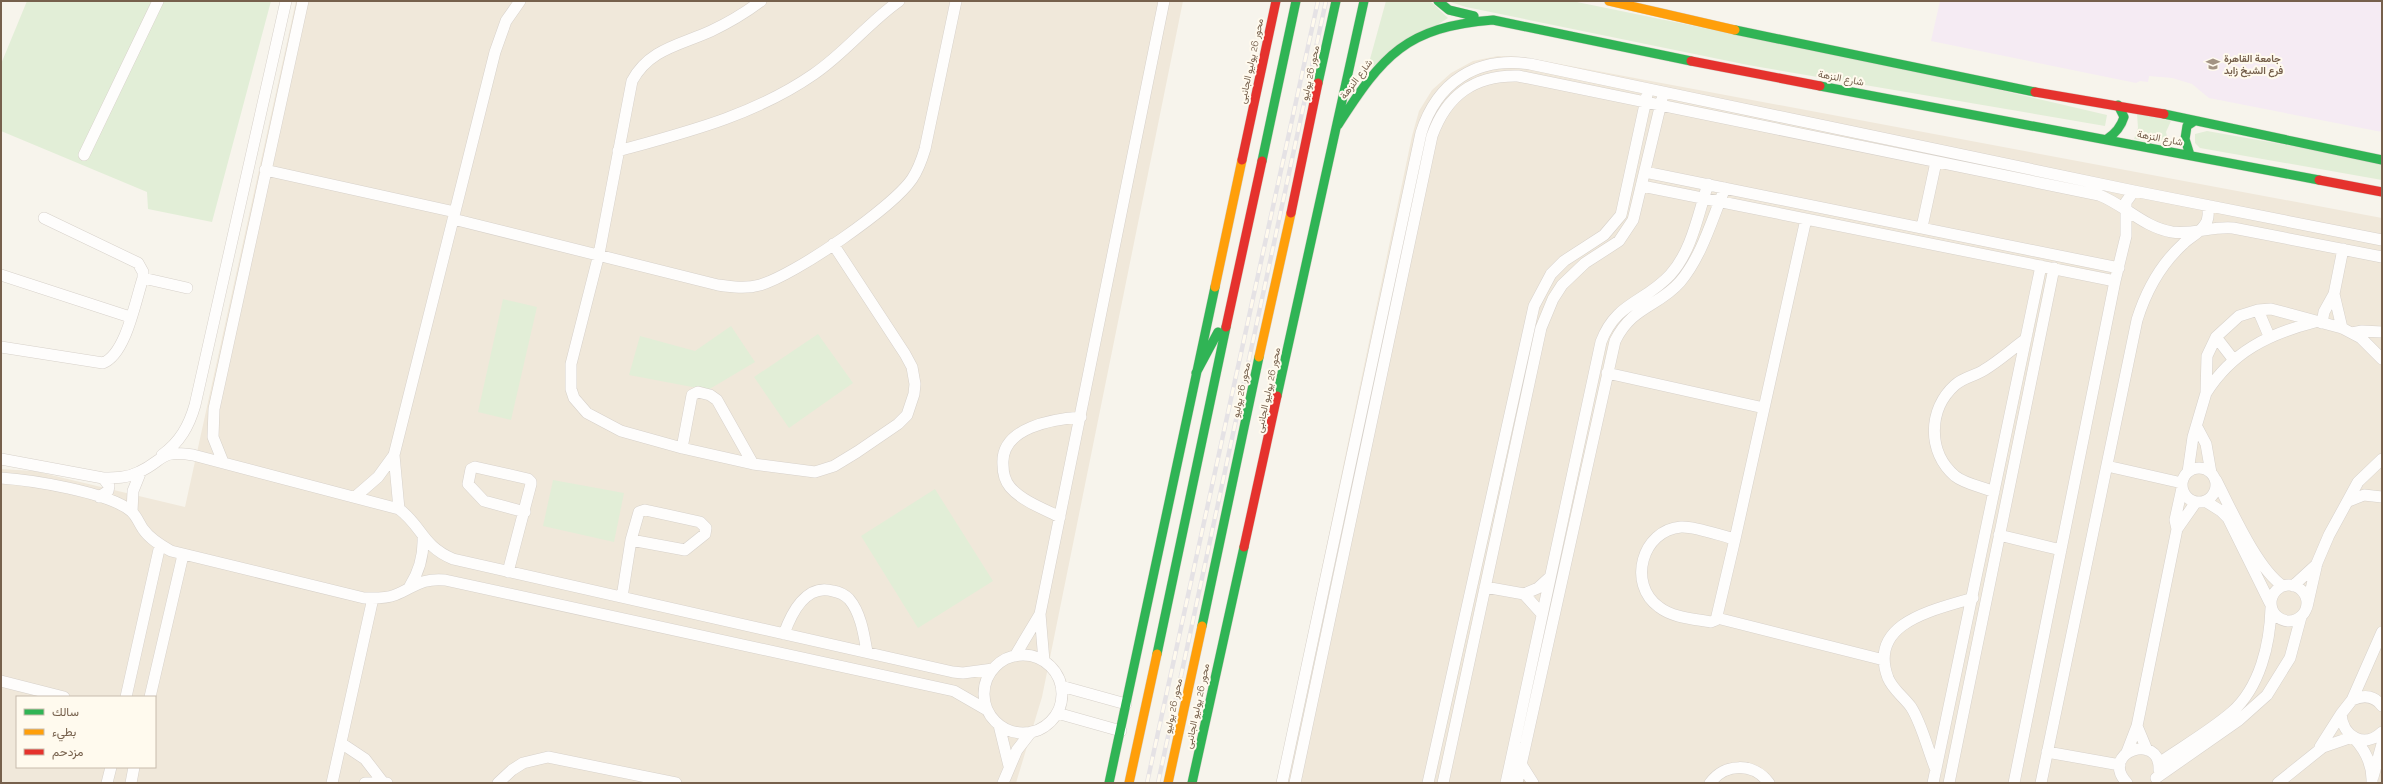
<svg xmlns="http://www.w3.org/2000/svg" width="2383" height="784" font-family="Raleway,Vazirmatn,sans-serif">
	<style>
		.residential { fill: #f0e8da; fill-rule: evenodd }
		.education { fill: #f5ebf3 }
		.green { fill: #e2eed7 }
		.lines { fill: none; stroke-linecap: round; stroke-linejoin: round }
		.street-casing { stroke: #d7d1ca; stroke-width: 12 }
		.fast-casing { stroke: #d6d0c7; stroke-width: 10 }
		.slow-casing { stroke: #d6d0c7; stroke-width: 10 }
		.jam-casing { stroke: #d6d0c7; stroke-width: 10 }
		.street { stroke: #fefdfc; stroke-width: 11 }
		.fast { stroke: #30b455; stroke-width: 9 }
		.slow { stroke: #ff9f0a; stroke-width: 9 }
		.jam { stroke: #e5322d; stroke-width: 9 }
		.rail-casing { stroke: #e5e2e5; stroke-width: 4.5 }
		.rail { stroke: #fffaee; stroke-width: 3; stroke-dasharray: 9; stroke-linecap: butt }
		.labels { text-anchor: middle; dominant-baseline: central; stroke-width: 4; stroke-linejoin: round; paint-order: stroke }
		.poi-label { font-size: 10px; font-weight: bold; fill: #76604c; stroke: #fffaee; text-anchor: start }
		.street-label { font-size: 10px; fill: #76604c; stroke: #fffaee }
	</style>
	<rect width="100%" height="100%" fill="#f7f4ec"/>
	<path class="residential" d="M296,1H1183L1042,697L1016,783H1V469L34,471L185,507ZM17,697H155V767H17Z
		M1498,56L1523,57L2382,218V783H1277L1412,136L1419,111L1432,90L1451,73L1473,61Z"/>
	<path class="education" d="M1940,1H2382V132L2209,98L2192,84L2172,78L2149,76L2148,82L2140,81L2136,83L1931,41Z"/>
	<path class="green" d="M27,1H271L212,222L148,209L147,192L1,131V64Z
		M1386,1H1430L1448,18L1367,70Z
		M1447,1H1572L1944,77L2107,115L2105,126L1748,65L1466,7Z
		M2137,114L2171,121L2166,132L2169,145L2134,139L2138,128Z
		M2207,131L2382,162V180L2200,148L2195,143V134Z
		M503,299L537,307L511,420L478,412Z
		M731,326L755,362L708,390L629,375L640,336L695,351Z
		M818,334L853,383L789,428L754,377Z
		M553,480L624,493L614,542L543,526Z
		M935,489L993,581L918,628L861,536Z"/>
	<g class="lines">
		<defs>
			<path id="street" d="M761,1C745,13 728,23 711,31C680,45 649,49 632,81L599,254L571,364V389L574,398L587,413L621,431L682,448L753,464L815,472L834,466L857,452L898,424L907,415L914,394L915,384L912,367L905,354L833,244
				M618,151C687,132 755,115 814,74C845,53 869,22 899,1
				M84,155L158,1
				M265,170L455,212
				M1645,172L2119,268
				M1642,186L2115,281
				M453,219L718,285C732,287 746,289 760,285C795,275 892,208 912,179C918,170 922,159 925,149L956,1
				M1922,227L1936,162
				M1,275L130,317
				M143,278L187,288
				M2334,294L2342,328
				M2258,310L2269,336
				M2322,323L2324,312L2334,294L2343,249
				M2352,333L2362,331L2382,332
				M2216,337L2233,359
				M1,347L103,363C126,354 135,302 143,278V272L138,263L44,218
				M1607,373L1764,408
				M2206,393C2232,352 2268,334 2315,322
				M2197,427L2206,444L2211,473
				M682,448L692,395L698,392L710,395L717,400L753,464
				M162,455C180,442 189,426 195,405L286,1
				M1,459L103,478C116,478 127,478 139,472C164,461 159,449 193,455L399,509C422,526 422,546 453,559L953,672L963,673L993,669
				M223,462L213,437L214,409L303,1
				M2107,466L2182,483
				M2182 485a17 17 0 1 1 34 0a17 17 0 1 1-34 0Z
				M2188,472L2193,437L2206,393L2207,356L2216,337L2239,316L2258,310L2271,309L2342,328L2361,338L2382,359
				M1,478C31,480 108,492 131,511C136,515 139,523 143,529C150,539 160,545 171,551L364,598C374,598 385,599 395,595C415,587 420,578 445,580L954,691L987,710
				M2216,480C2231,509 2257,569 2283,586
				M1994,492C1983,487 1965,484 1955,476C1927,452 1928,409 1955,385C1964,377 1975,376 1984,370C1999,361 2012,349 2026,339
				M99,497L108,491L109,486L103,478
				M355,497L378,477L394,455
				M2205,501L2221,511L2228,518L2270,603
				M2349,501L2364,495L2382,497
				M399,509L394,455L495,52L506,21L520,1
				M132,512L133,491L141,471
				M1060,517C1044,509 1022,501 1010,487C1005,481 1003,473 1003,465C1000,427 1054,419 1081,417
				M2177,529L2175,520L2182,488
				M1999,535L2061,550
				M1735,539L1716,620L1711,622C1695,619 1673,618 1659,607C1627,584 1642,530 1681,527C1695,526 1721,536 1735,539L1806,219
				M508,572L531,484V482L528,479L475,467L471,469L468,484L484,501L525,512
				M2271 603a18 18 0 1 1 36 0a18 18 0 1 1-36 0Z
				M410,586C420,570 424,555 423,536
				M2293,586L2317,564
				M1485,587L1524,594L1542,614
				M1524,594L1538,588L1550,577
				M622,597L631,540L639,512L645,510L700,522L706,528L705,534L685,550L631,540
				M2307,607L2317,563L2329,535L2358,482L2382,459
				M1040,614L1044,661
				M1717,618L1884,660
				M2382,632L2352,700L2341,714C2343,737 2364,749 2382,732
				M784,634C791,614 806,583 833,591C839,592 845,595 849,599C861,613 864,635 867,652
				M984 694a39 39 0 1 1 78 0a39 39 0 1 1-78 0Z
				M1015,656L1040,614L1164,1
				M1,681L64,697
				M1061,686L1126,704
				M126,697L160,545
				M150,697L183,555
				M2352,700C2363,695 2374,695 2382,706
				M1057,713L1121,731
				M999,725L1009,766
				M2137,726L2147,750
				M2354,738C2366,751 2373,765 2372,783
				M341,743L365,759L382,781
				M2320,747L2341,714
				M2047,752L2120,765
				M2127,752L2137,726L2177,529L2196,502
				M2159,763C2182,747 2210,731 2232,712C2260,687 2270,644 2271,608
				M1521,764L1533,783
				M1936,770C1928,751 1922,724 1911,707C1904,697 1893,690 1888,678C1867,622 1935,610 1973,598
				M2373,777L2382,744
				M2156,778L2239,720L2267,695L2290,658L2301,617
				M107,783L111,767
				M131,783L134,767
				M332,783L373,598
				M365,783H387
				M498,783L512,770L523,763L548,757L676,783
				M1003,783L1017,750L1031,732
				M1282,783L1421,133C1437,82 1477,56 1530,64L2134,191L2382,240
				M1295,783L1432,136C1447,94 1475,75 1518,76L2099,195C2125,205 2143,227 2172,232C2193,235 2212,226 2233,228L2382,257
				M1428,783L1534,306L1551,274L1564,261L1604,235L1621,215L1647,95
				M1443,783L1541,328L1553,299L1562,285L1585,263L1619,241L1633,220L1662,99
				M1506,783L1601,342C1616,302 1644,303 1670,275C1692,251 1698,214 1708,184
				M1517,783L1615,341C1632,306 1658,307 1680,282C1702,256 1712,219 1725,188
				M1710,783C1725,763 1753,762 1769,783
				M1933,783L2041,266
				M1949,783L2054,268
				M2014,783L2115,281L2126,236V202L2134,191
				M2041,783L2137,320C2146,291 2160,265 2183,244C2189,238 2199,233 2204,226C2209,220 2209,213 2207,206
				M2127,783C2098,752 2161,731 2159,770
				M2278,783L2323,747L2352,737"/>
			<path id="fast" d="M1438,1L1449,10L1474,16
				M1735,30L2035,92
				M1318,83L1336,1
				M1820,86L2319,180
				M2164,114L2382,160
				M1338,125C1383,55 1406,27 1493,20L1691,61
				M2107,139C2116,133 2121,127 2124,117L2118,105
				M2190,155L2185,139L2187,126L2193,122
				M1262,161L1296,1
				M1196,373L1218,332
				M1277,396L1364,1
				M1202,626L1259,357
				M1157,654L1226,327
				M1109,783L1215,287
				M1192,783L1244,547"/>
			<path id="slow" d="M1609,1L1735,30
				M1215,287L1242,160
				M1259,357L1291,213
				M1129,783L1157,654
				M1168,783L1202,626"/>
			<path id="jam" d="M1691,61L1820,86
				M2035,92L2164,114
				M1242,160L1276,1
				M2319,180L2382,192
				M1291,213L1318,83
				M1226,327L1262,161
				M1244,547L1277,396"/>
		</defs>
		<use href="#street" class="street-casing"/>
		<use href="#fast" class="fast-casing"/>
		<use href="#slow" class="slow-casing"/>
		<use href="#jam" class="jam-casing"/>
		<use href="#street" class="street"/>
		<use href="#fast" class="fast"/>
		<use href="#slow" class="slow"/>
		<use href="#jam" class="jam"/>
		<defs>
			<path id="rail" d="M1147,783L1318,1
				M1158,783L1326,1"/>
		</defs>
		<use href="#rail" class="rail-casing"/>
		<use href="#rail" class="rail"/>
	</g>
	<defs>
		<symbol id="university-bare" viewBox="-9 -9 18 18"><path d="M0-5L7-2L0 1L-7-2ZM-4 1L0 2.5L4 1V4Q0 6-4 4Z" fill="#a39484" stroke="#fffaee" stroke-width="2.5" paint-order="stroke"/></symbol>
	</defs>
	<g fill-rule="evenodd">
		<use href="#university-bare" x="2203" y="54" width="20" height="20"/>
	</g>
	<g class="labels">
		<g class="poi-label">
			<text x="2224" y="58">جامعة القاهرة<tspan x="2224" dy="12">فرع الشيخ زايد</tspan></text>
		</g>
		<g class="street-label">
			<text transform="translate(1251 61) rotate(-78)">محور 26 يوليو الجانبى</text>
			<text transform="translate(1310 73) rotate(-78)">محور 26 يوليو</text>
			<text transform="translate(1841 78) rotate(11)">شارع النزهة</text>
			<text transform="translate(1356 79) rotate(-53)">شارع النزهة</text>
			<text transform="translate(2160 138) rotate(11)">شارع النزهة</text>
			<text transform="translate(1241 390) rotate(-78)">محور 26 يوليو</text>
			<text transform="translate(1268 390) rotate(-78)">محور 26 يوليو الجانبى</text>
			<text transform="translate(1173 706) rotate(-78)">محور 26 يوليو</text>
			<text transform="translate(1197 706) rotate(-78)">محور 26 يوليو الجانبى</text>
		</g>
	</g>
	<rect width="2383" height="784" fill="none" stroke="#76604c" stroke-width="4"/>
	<rect x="16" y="696" width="140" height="72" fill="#fffaee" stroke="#c8bcad"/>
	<rect x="24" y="709" width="20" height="6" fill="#30b455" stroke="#c8bcad"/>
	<text x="52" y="716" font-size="12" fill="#76604c">سالك</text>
	<rect x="24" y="729" width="20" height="6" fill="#ff9f0a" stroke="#c8bcad"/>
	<text x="52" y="736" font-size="12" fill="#76604c">بطيء</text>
	<rect x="24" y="749" width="20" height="6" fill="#e5322d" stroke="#c8bcad"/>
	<text x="52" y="756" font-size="12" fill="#76604c">مزدحم</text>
</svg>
